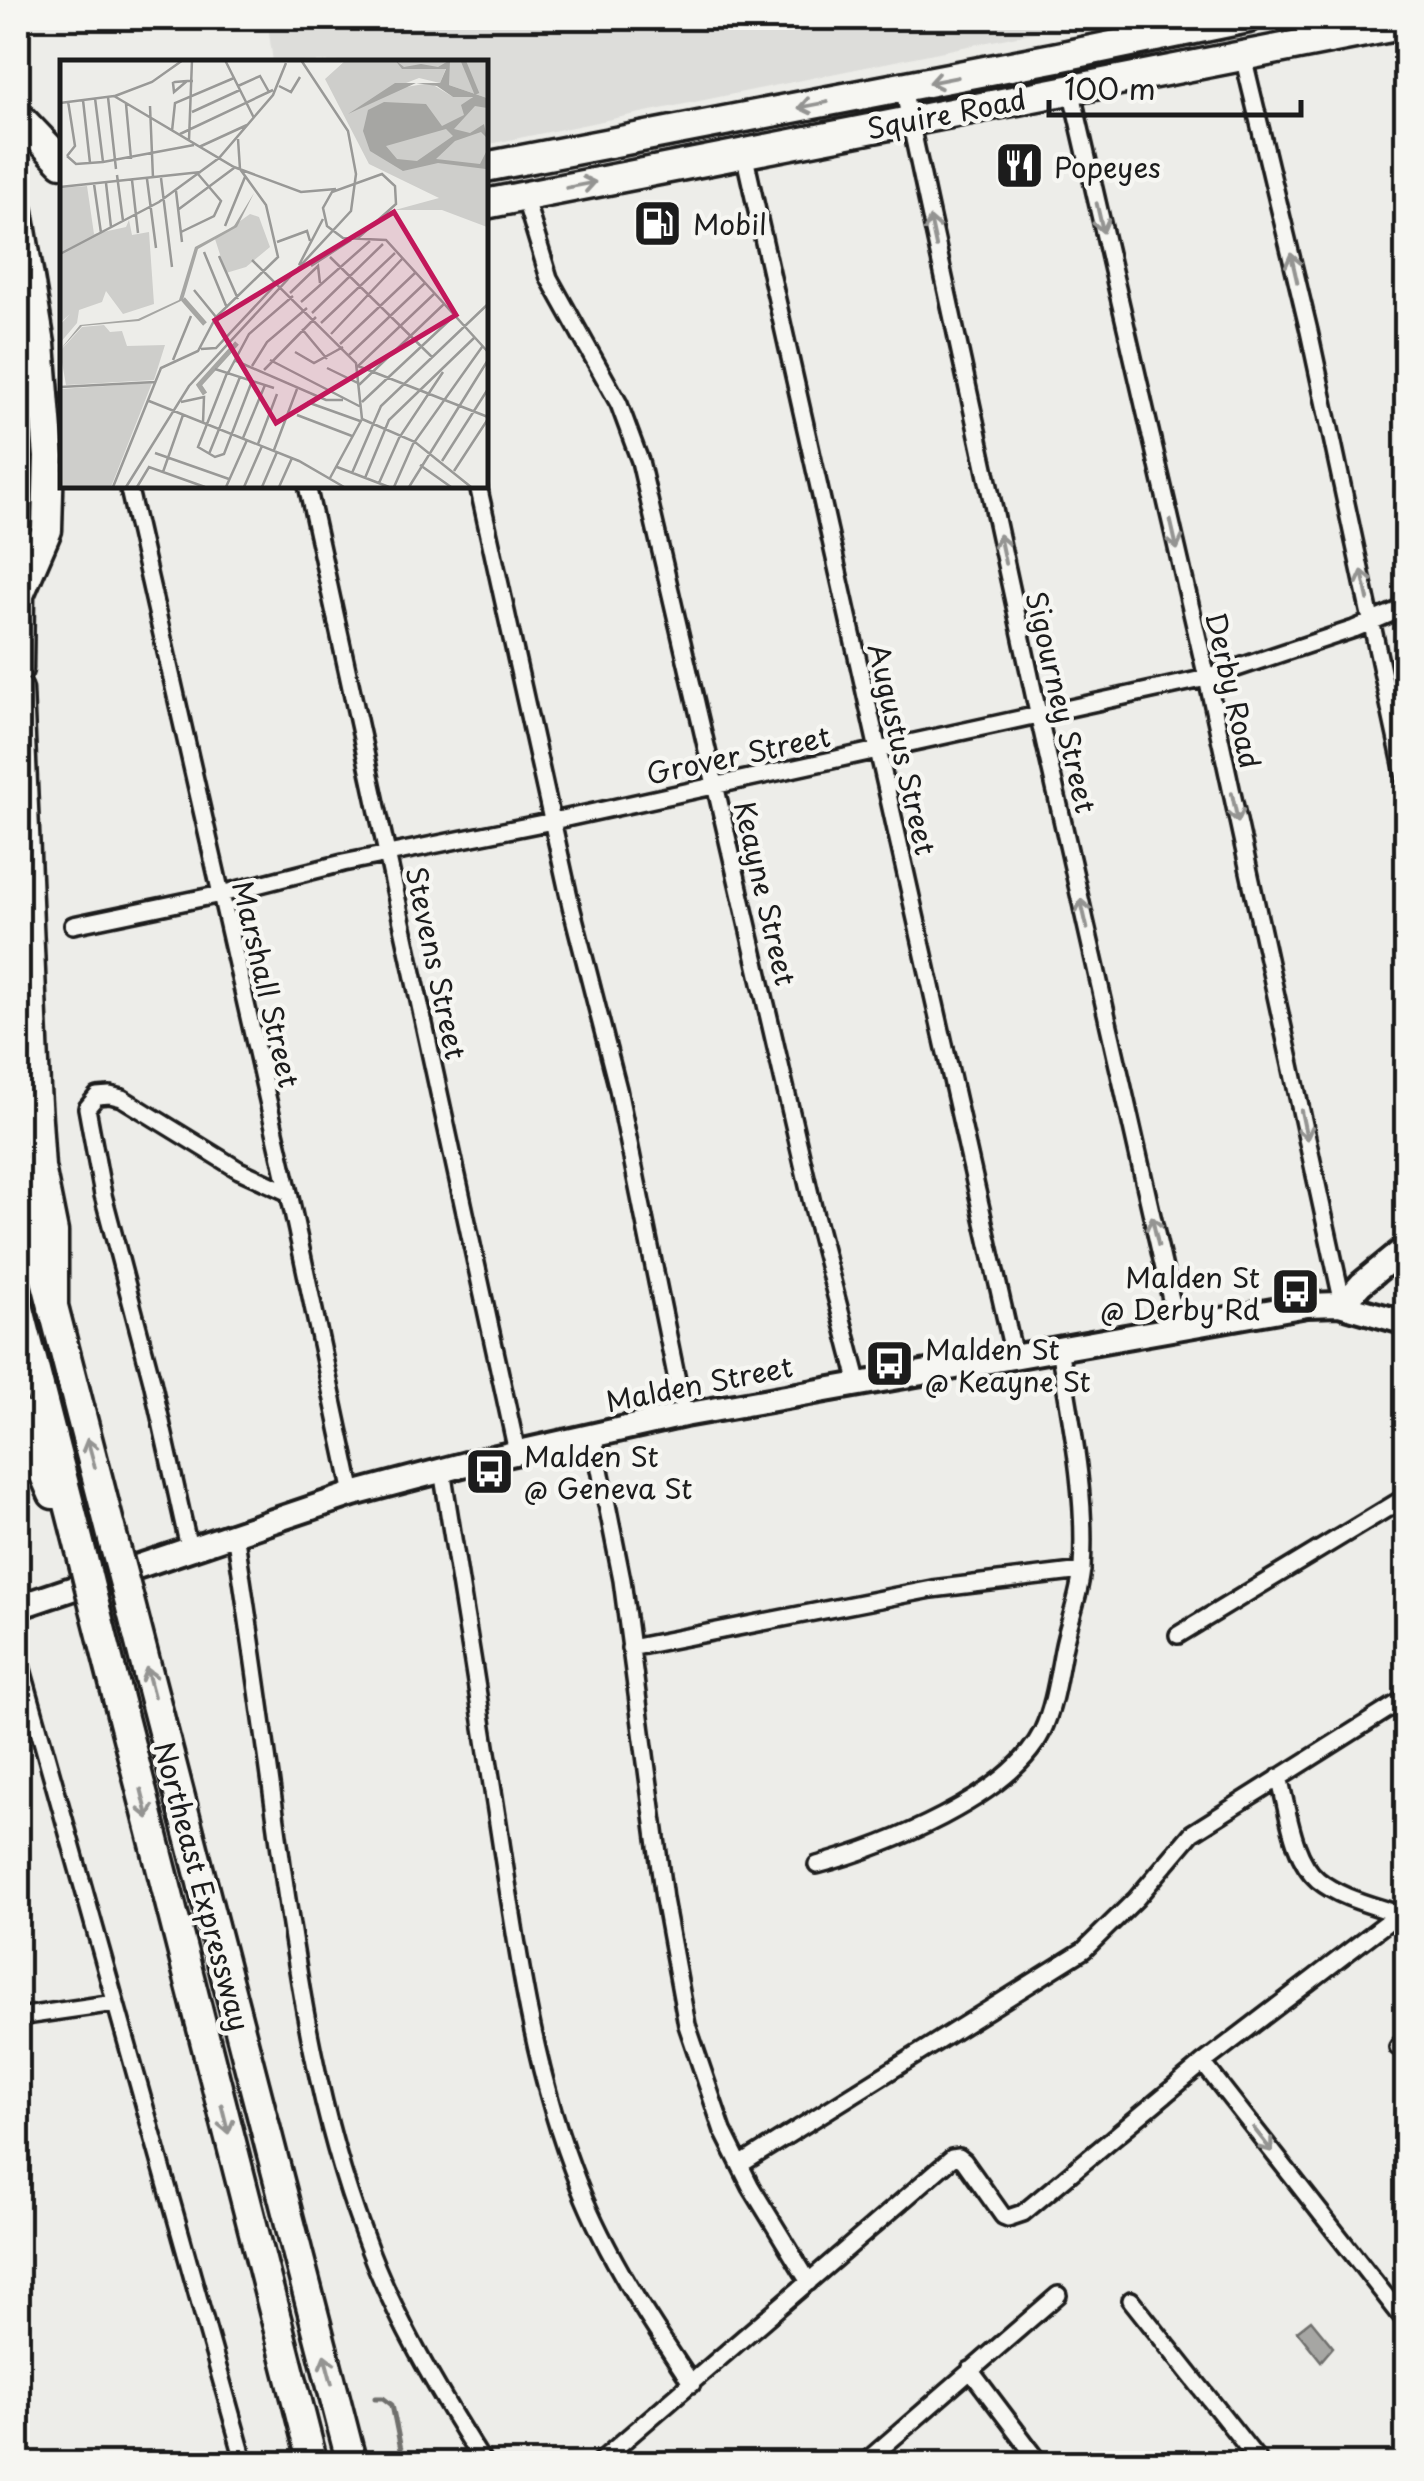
<svg xmlns="http://www.w3.org/2000/svg" width="1424" height="2481" font-family="'Playpen Sans',sans-serif">
	<style>
		.built { fill: #ddddda }
		.water { fill: #a6a6a3; stroke: #6f6f6d; stroke-width: 2.5 }
		.lines { fill: none; stroke-linecap: round; stroke-linejoin: round }
		.stream { stroke: #6f6f6d; stroke-width: 5 }
		.street-casing { stroke: #1c1c1c; stroke-width: 22 }
		.secondary-casing { stroke: #1c1c1c; stroke-width: 30 }
		.highway-casing { stroke: #1c1c1c; stroke-width: 35 }
		.street { stroke: #f6f6f2; stroke-width: 15 }
		.secondary { stroke: #f6f6f2; stroke-width: 22 }
		.highway { stroke: #f6f6f2; stroke-width: 28 }
		.highway-bridge-casing { stroke: #1c1c1c; stroke-width: 35; stroke-linecap: butt }
		.highway-bridge { stroke: #f6f6f2; stroke-width: 28 }
		.oneway { stroke: #949492 }
		.labels { text-anchor: middle; dominant-baseline: central; stroke-width: 9; stroke-linejoin: round; paint-order: stroke }
		.street-label { font-size: 28px; fill: #1c1c1c; stroke: #f6f6f2 }
		.poi-label { font-size: 28px; fill: #1c1c1c; stroke: #f6f6f2; text-anchor: start }
		.inset-river { fill: none; stroke: #a6a6a3; stroke-width: 5 }
		.inset-road { fill: none; stroke: #999997; stroke-width: 2.5 }
		.view { fill: #c2185b; fill-opacity: 0.15; stroke: #c2185b; stroke-width: 5 }
		.inset-edge { fill: none; stroke: #1c1c1c; stroke-width: 5 }
	</style>
	<rect width="100%" height="100%" fill="#edede9"/>
	<filter id="ink" filterUnits="userSpaceOnUse"><feTurbulence type="fractalNoise" baseFrequency=".01" numOctaves="2"/><feDisplacementMap in="SourceGraphic" scale="20" xChannelSelector="R" yChannelSelector="G"/><feConvolveMatrix kernelMatrix="1 2 1 2 8 2 1 2 1" color-interpolation-filters="sRGB"/></filter>
	<g filter="url(#ink)">
		<path class="built" d="M267,18H1104L485,145V62H273Z"/>
		<path class="water" d="M1311,2320L1333,2347L1321,2361L1297,2331Z"/>
		<g class="lines">
			<path class="stream" d="M375,2398H383L392,2405L404,2464"/>
			<defs>
				<path id="street" d="M1243,56L1309,331L1406,783
					M903,88L1038,713L1177,1326
					M1071,89L1207,678L1343,1304
					M744,153L1014,1356
					M524,196L549,278L619,404L640,461L815,1216L859,1384
					M128,485L289,1193L353,1494
					M307,485L517,1452
					M478,485L571,906L618,1089L684,1415
					M73,925L221,894L343,863L553,821L1207,678L1354,629L1406,607
					M593,1434L622,1580L664,1899L687,2025L723,2131L751,2187L809,2282
					M442,1470C461,1588 480,1705 498,1823C517,1947 532,2069 579,2186C607,2257 649,2320 692,2384
					M235,1533C252,1644 267,1754 282,1865C300,1991 319,2115 364,2235C393,2316 438,2391 484,2464
					M189,1548L152,1381L103,1195L87,1108L97,1096L110,1095L122,1098L239,1170L289,1193
					M1178,1635L1406,1497
					M630,1648L932,1589L1082,1571
					M18,1655L245,2464
					M1279,1777C1288,1809 1292,1858 1318,1880C1340,1898 1372,1905 1398,1914
					M817,1865C884,1847 1009,1798 1042,1732C1054,1707 1058,1676 1063,1650C1068,1623 1080,1596 1082,1568C1087,1496 1071,1420 1059,1348
					M18,2017L115,2003
					M1398,2047L1406,2038
					M1203,2063L1406,2322
					M740,2165L1084,1950L1136,1899L1192,1833L1406,1698
					M1131,2300L1261,2464
					M970,2370L1041,2464
					M597,2464L952,2158L959,2157L964,2161L1003,2216L1008,2218L1023,2213L1203,2063L1406,1908
					M863,2464L1058,2295"/>
				<path id="secondary" d="M1343,1304L1361,1284L1406,1247
					M18,1607L353,1494L470,1463L684,1415L1307,1305L1339,1304L1406,1323"/>
				<path id="highway" d="M18,116L62,162
					M485,167L1058,57L1248,18
					M485,204L1406,24
					M18,212L40,344L49,457L47,530L18,597
					M18,669L19,594
					M18,690L35,1088L40,1167L53,1232V1308
					M18,1170L115,1547
					M18,1305L83,1559
					M18,1413L53,1494
					M127,1592L352,2464
					M95,1608L313,2464"/>
			</defs>
			<use href="#street" class="street-casing"/>
			<use href="#secondary" class="secondary-casing"/>
			<use href="#highway" class="highway-casing"/>
			<use href="#street" class="street"/>
			<use href="#secondary" class="secondary"/>
			<use href="#highway" class="highway"/>
			<defs>
				<path id="highway-bridge" d="M115,1547L127,1592
					M83,1559L95,1608"/>
			</defs>
			<use href="#highway-bridge" class="highway-bridge-casing"/>
			<use href="#highway-bridge" class="highway-bridge"/>
		</g>
		<defs><path id="oneway-shaft" d="M-6 0H5M1.5-3L5.5 0L1.5 3" fill="none" stroke-width="1.6" stroke-linecap="round" stroke-linejoin="round" transform="scale(2.5)"/></defs>
		<g class="oneway">
			<use href="#oneway-shaft" transform="translate(943 80) rotate(169)"/>
			<use href="#oneway-shaft" transform="translate(813 105) rotate(169)"/>
			<use href="#oneway-shaft" transform="translate(581 185) rotate(-11)"/>
			<use href="#oneway-shaft" transform="translate(1100 218) rotate(77)"/>
			<use href="#oneway-shaft" transform="translate(933 232) rotate(-102)"/>
			<use href="#oneway-shaft" transform="translate(1294 268) rotate(-103)"/>
			<use href="#oneway-shaft" transform="translate(1174 535) rotate(77)"/>
			<use href="#oneway-shaft" transform="translate(1002 549) rotate(-102)"/>
			<use href="#oneway-shaft" transform="translate(1365 585) rotate(-102)"/>
			<use href="#oneway-shaft" transform="translate(1235 808) rotate(78)"/>
			<use href="#oneway-shaft" transform="translate(1084 914) rotate(-103)"/>
			<use href="#oneway-shaft" transform="translate(1304 1125) rotate(78)"/>
			<use href="#oneway-shaft" transform="translate(1155 1231) rotate(-103)"/>
			<use href="#oneway-shaft" transform="translate(91 1453) rotate(-105)"/>
			<use href="#oneway-shaft" transform="translate(150 1682) rotate(-105)"/>
			<use href="#oneway-shaft" transform="translate(145 1804) rotate(76)"/>
			<use href="#oneway-shaft" transform="translate(225 2119) rotate(76)"/>
			<use href="#oneway-shaft" transform="translate(1263 2140) rotate(52)"/>
			<use href="#oneway-shaft" transform="translate(328 2369) rotate(-105)"/>
		</g>
	</g>
	<defs>
		<symbol id="restaurant-square" viewBox="-11 -11 22 22"><rect x="-9" y="-9" width="18" height="18" rx="4" fill="#1c1c1c" stroke="#f6f6f2"/><path d="M-5-6h1v4h1v-4h1v4h1v-4h1v5L-1.5 .5V6h-2V.5L-5-1ZM5-6V6H3V1.5H1.5Q1.5-4 5-6Z" fill="#fff"/></symbol>
		<symbol id="fuel-square" viewBox="-11 -11 22 22"><rect x="-9" y="-9" width="18" height="18" rx="4" fill="#1c1c1c" stroke="#f6f6f2"/><path d="M-5.5-6h7V0h2V4h1.3V-2.5L3-4.5l.8-.8L6-3V5H2.5V1h-1V6h-7ZM-4.2-4.7v3.2H.2V-4.7Z" fill="#fff"/></symbol>
		<symbol id="bus-square" viewBox="-11 -11 22 22"><rect x="-9" y="-9" width="18" height="18" rx="4" fill="#1c1c1c" stroke="#f6f6f2"/><path d="M-5-6H5V4H4V6H2V4H-2V6H-4V4H-5ZM-3.5-4V0h7V-4ZM-3.5 1.2v1.5H-2V1.2ZM2 1.2v1.5H3.5V1.2Z" fill="#fff"/></symbol>
	</defs>
	<g fill-rule="evenodd">
		<use href="#restaurant-square" x="992" y="138" width="55" height="55"/>
		<use href="#fuel-square" x="630" y="196" width="55" height="55"/>
		<use href="#bus-square" x="1268" y="1264" width="55" height="55"/>
		<use href="#bus-square" x="862" y="1336" width="55" height="55"/>
		<use href="#bus-square" x="462" y="1444" width="55" height="55"/>
	</g>
	<g class="labels">
		<g class="street-label">
			<text transform="translate(946 113) rotate(-11)">Squire Road</text>
			<text transform="translate(1234 690) rotate(77)">Derby Road</text>
			<text transform="translate(1062 702) rotate(77)">Sigourney Street</text>
			<text transform="translate(903 749) rotate(77)">Augustus Street</text>
			<text transform="translate(738 754) rotate(-12)">Grover Street</text>
			<text transform="translate(766 893) rotate(77)">Keayne Street</text>
			<text transform="translate(437 963) rotate(78)">Stevens Street</text>
			<text transform="translate(267 984) rotate(77)">Marshall Street</text>
			<text transform="translate(699 1383) rotate(-11)">Malden Street</text>
			<text transform="translate(203 1886) rotate(75)">Northeast Expressway</text>
		</g>
		<g class="poi-label">
			<text x="1054" y="166">Popeyes</text>
			<text x="693" y="223">Mobil</text>
			<text x="1260" y="1276" text-anchor="end">Malden St<tspan x="1260" dy="32">@ Derby Rd</tspan></text>
			<text x="925" y="1348">Malden St<tspan x="925" dy="32">@ Keayne St</tspan></text>
			<text x="524" y="1455">Malden St<tspan x="524" dy="32">@ Geneva St</tspan></text>
		</g>
	</g>
	<g transform="translate(60 60)">
		<rect width="428" height="428" fill="#edede9"/>
		<path d="M286,0H427V38L389,25L386,8L380,23L359,18L328,30L370,23L393,37L413,36L409,41L427,48V167L382,150H335L379,138L309,104L265,19ZM27,126L34,174L66,167L69,160L72,175L89,172L94,244L63,254L46,231L42,242L19,250L17,263L0,283V265L10,254L0,263V128ZM190,154L199,157L210,187L186,207L166,213L155,179ZM44,265L50,272L62,271L67,286L105,285L94,320L6,325L0,291L22,267ZM92,323L51,427H0V329Z" fill="#cececb"/>
		<path d="M335,0L344,7L361,4L378,7L390,0L389,25L427,38V48L415,46L394,69L410,73L424,64L427,78L421,72L395,81L376,99L420,104L427,90L426,109L378,103L343,111L310,91L303,71L308,50L324,42L366,44L382,66L404,55L401,45L413,37H393L377,26L356,23L288,54L335,23H380L386,9H342ZM386,69L393,76L357,101L337,99L326,86ZM194,133L177,167L138,189L123,240L79,261L22,266L0,290L20,265L78,259L119,240L135,187L174,166Z" fill="#a6a6a3" fill-rule="evenodd"/>
		<path class="inset-river" d="M403,0L417,34M123,239L145,264M145,334L139,325L177,283"/>
		<path class="inset-road" d="M165,0L194,58M127,21L114,32L113,23L115,22L127,21H133M178,26L200,16L209,32M219,26L231,32L240,17M55,36L92,22L123,0M48,37L56,109M35,38L43,102M23,40L30,103M0,43L54,36L174,107L241,132L276,129M66,44L71,99M90,46L93,118M132,52L180,30M112,71L115,43L174,18M120,74L213,30M129,80L132,0M139,87L187,65M7,96L16,104L43,102L134,85M7,96L15,86L8,41M57,115L63,161M101,118L112,207M87,119L96,188M72,120L78,173M46,123L51,167M34,124L41,173M0,127L141,112M116,131L122,182M119,149L174,108M165,166L185,117M121,172L154,156L161,141L138,114M298,178L336,144L335,126L322,114L272,132L263,148L267,166L283,178L326,180L428,292M217,182L247,171L250,181M144,192L167,248M0,194L99,142L159,98L213,35L226,3M159,196L178,239M270,197L372,297M192,200L296,303L302,359M239,205L263,159M251,206L291,180M134,230L156,257M230,233L258,206L260,223M374,234L298,306L428,357M241,242L310,181M252,253L323,184M261,263L335,193M242,269L267,299M271,274L342,199M280,284L355,213M141,289L156,288L218,222M235,292L254,303L283,287M289,295L365,223M113,300L131,256M174,300L266,340H283M210,300L301,347M192,306L207,282L247,248M267,308L300,324L384,244M155,309L214,328M204,310L256,257M167,313L138,387L155,397L164,394L192,321M168,313L189,274L233,236M0,327L95,322M89,341L239,401L284,427M121,342L144,337L143,363M247,342L300,361M302,342L394,256M237,355L292,376M302,359L355,382L411,427M183,378L205,325M198,384L217,334M214,390L237,329M95,393L169,419M149,394L180,317M382,401L428,329M360,405L391,427M277,407L329,427M394,411L428,359M103,412L123,355M292,413L321,346L428,244M270,418L302,359M305,418L329,360L414,278M319,423L339,378L383,312M53,427L101,308L138,291L156,257L218,197L206,145L180,109L178,79M66,427L129,326L291,151L296,114L288,71L241,0M77,427L89,407L145,427M166,427L187,380M184,427L202,386M202,427L217,392M219,427L232,398M334,427L353,384L422,287M349,427L428,300"/>
		<path class="view" d="M334,152L396,255L216,363L155,260Z"/>
		<rect width="428" height="428" class="inset-edge"/>
	</g>
	<rect width="1424" height="2481" fill="none" stroke="#f6f6f2" stroke-width="60"/>
	<rect x="30" y="30" width="1364" height="2421" fill="none" stroke="#1c1c1c" stroke-width="4" filter="url(#ink)"/>
	<path d="M1049 100v15h252v-15" fill="none" stroke="#1c1c1c" stroke-width="5"/>
	<text x="1064" y="100" font-size="30" fill="#1c1c1c" stroke="#f6f6f2" stroke-width="8" paint-order="stroke">100 m</text>
</svg>
